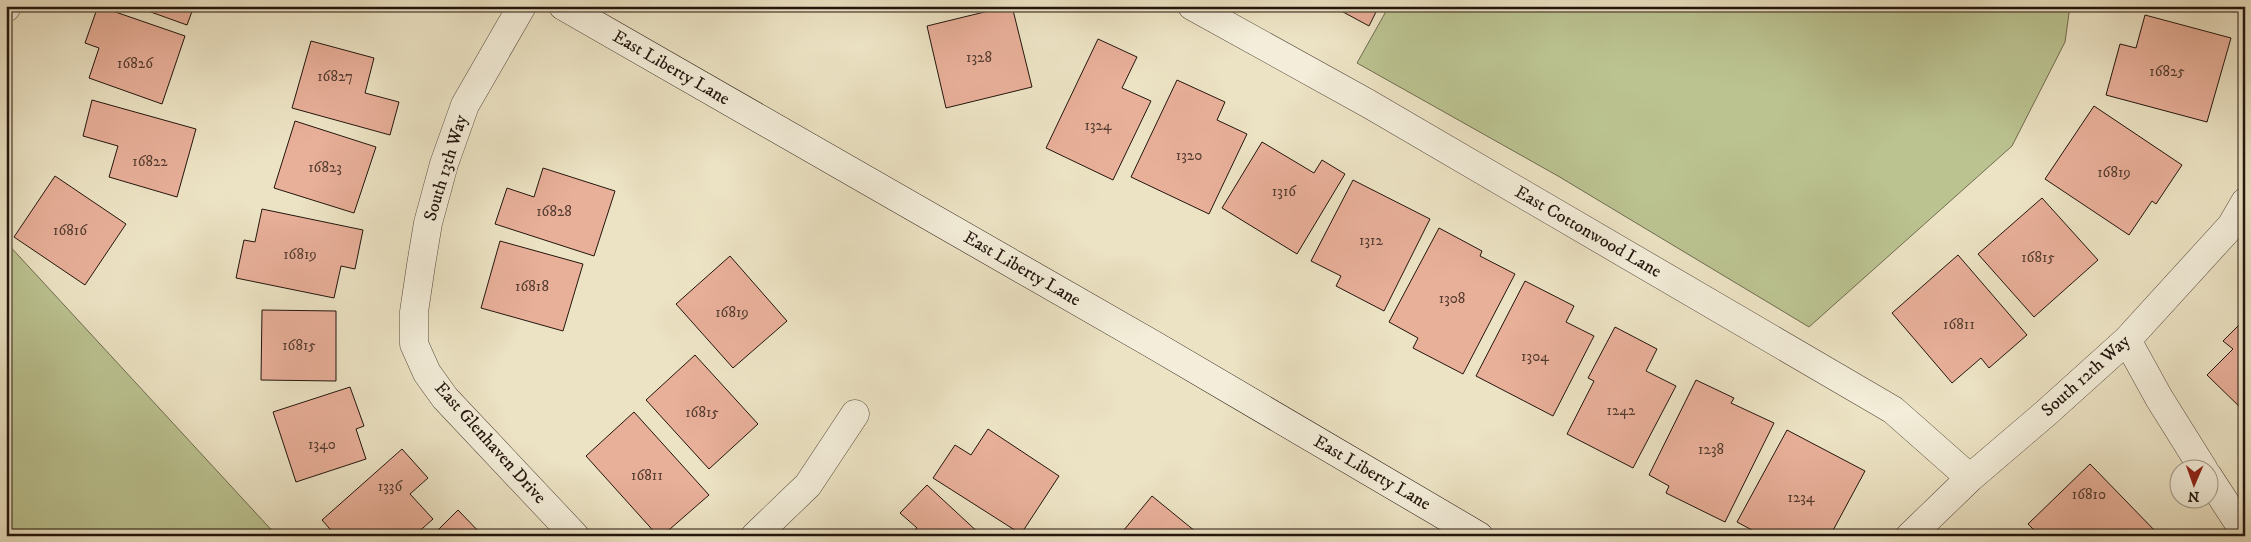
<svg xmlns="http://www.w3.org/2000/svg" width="2251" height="542" font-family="'IM FELL DW Pica',serif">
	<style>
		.green { fill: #bbc391; stroke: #6f6c4f }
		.building { fill: #e8af99; stroke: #23150d }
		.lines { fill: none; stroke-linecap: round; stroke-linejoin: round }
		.street-casing { stroke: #55483b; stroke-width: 29 }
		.secondary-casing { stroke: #23150d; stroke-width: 29 }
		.street { stroke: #f3edd9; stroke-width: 28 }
		.secondary { stroke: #f3edd9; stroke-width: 28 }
		.labels { text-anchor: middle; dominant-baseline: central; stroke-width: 4.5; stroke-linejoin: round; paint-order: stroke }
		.number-label { font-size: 15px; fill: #543c30 }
		.street-label { font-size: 18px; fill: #23150d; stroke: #f3edd9 }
	</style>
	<rect width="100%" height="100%" fill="#ece3c4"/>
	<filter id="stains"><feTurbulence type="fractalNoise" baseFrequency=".004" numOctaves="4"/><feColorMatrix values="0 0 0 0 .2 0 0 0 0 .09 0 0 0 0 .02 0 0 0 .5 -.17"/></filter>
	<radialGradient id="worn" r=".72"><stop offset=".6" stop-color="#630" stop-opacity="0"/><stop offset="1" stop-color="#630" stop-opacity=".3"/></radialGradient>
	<path class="green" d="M1389,6H2070L2065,42L2012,146L1809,327L1558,176L1357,63Z
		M6,242L277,536H6Z"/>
	<path class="building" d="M98,6L185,36L162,104L89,78L99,48L85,43Z
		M134,6H194L187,25Z
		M1009,6H1012L1032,87L946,108L927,26Z
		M1332,6H1379L1369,26Z
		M2202,6H2236L2235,12Z
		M2145,15L2231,38L2207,122L2106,95L2120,44L2136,48Z
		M1098,39L1137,57L1122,88L1151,101L1113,180L1046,148Z
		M311,41L374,58L365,93L399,102L390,135L292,108Z
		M1177,80L1225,102L1217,120L1247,134L1209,214L1131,177Z
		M92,100L196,129L177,197L109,177L118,146L83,136Z
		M2094,106L2182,165L2156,204L2152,201L2129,235L2045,179Z
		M295,121L376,147L354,213L274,188Z
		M1262,142L1314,173L1322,160L1345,174L1297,254L1222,208Z
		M543,168L615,191L594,256L495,224L507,188L534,197Z
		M55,176L126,224L85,285L14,237Z
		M1353,180L1430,219L1384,311L1336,286L1341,276L1311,261Z
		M2042,198L2098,260L2034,317L1978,254Z
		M262,209L363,230L355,269L341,266L334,298L236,278L244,240L255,242Z
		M1439,228L1482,251L1480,256L1515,274L1463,374L1413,348L1418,338L1389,322Z
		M500,241L583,264L563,331L481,308Z
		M1958,255L2027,335L1989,368L1981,358L1952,383L1892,313Z
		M730,256L787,321L733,368L676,304Z
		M1525,281L1574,306L1566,322L1594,336L1553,416L1476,376Z
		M262,310L336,311V381L261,380Z
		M2245,319V412L2207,375L2233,349L2223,341Z
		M1615,327L1657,349L1646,371L1676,386L1633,468L1567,434L1594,381L1588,378Z
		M695,355L758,424L709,469L646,400Z
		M1696,380L1734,398L1731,403L1774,423L1725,522L1666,493L1669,486L1649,475Z
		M350,387L364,426L356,429L366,459L296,482L273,412Z
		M634,412L709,495L662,536H658L586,456Z
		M988,429L1059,476L1021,534L933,478L955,445L971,455Z
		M1787,430L1865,471L1830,536H1763L1737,522Z
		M402,449L428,478L410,494L433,519L414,536H336L322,520Z
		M2090,464L2160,536H2040L2028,524Z
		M927,485L982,536H910L917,528L900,513Z
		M1152,496L1201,536H1119Z
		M458,510L483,536H432Z"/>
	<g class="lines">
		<defs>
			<path id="street" d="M522,6L465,105L444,164L428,223L421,265L414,312V344L427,373L445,398L575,536
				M1192,6L1369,104L1893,410L1970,478
				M6,8L7,6
				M2127,340L2159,398L2204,470
				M2208,476L2245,533
				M755,536L808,485L855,414
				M1910,536L1970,478L2046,413L2127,340L2231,226L2245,202"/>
			<path id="secondary" d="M563,6L1154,345L1479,536"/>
		</defs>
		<use href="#street" class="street-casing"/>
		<use href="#secondary" class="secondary-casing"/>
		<use href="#street" class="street"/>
		<use href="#secondary" class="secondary"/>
	</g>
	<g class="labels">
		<g class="number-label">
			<text x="979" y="57">1328</text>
			<text x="135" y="63">16826</text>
			<text x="2167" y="71">16825</text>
			<text x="335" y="76">16827</text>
			<text x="1098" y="125">1324</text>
			<text x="1189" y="155">1320</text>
			<text x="150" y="161">16822</text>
			<text x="325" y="167">16823</text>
			<text x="2114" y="172">16819</text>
			<text x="1284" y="191">1316</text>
			<text x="554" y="211">16828</text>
			<text x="70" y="230">16816</text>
			<text x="1371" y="240">1312</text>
			<text x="300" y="254">16819</text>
			<text x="2038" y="257">16815</text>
			<text x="532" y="286">16818</text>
			<text x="1452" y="298">1308</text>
			<text x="732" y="312">16819</text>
			<text x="1959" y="324">16811</text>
			<text x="299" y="345">16815</text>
			<text x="1535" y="356">1304</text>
			<text x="1621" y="410">1242</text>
			<text x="702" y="412">16815</text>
			<text x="322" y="444">1340</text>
			<text x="1711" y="449">1238</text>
			<text x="647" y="475">16811</text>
			<text x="390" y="486">1336</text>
			<text x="2089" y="494">16810</text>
			<text x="1801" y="497">1234</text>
		</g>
		<g class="street-label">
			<text transform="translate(671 68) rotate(30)">East Liberty Lane</text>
			<text transform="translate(446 168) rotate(-73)">South 13th Way</text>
			<text transform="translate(1588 232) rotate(30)">East Cottonwood Lane</text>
			<text transform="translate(1022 269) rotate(30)">East Liberty Lane</text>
			<text transform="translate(2086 376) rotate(-42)">South 12th Way</text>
			<text transform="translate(490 443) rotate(48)">East Glenhaven Drive</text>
			<text transform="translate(1372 473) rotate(30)">East Liberty Lane</text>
		</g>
	</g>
	<rect width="2251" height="542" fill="none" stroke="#ece3c4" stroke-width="25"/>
	<rect x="8" y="8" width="2236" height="527" fill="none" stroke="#23150d" stroke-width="2.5"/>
	<rect x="12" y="12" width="2226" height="517" fill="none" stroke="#23150d"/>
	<g transform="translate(2194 484) rotate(182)"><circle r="24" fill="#f3edd9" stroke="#a09787"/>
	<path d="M0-4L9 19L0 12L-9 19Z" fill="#8f2418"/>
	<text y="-8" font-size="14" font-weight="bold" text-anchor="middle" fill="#23150d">N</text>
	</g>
	<rect width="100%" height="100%" filter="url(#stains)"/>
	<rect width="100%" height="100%" fill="url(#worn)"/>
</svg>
